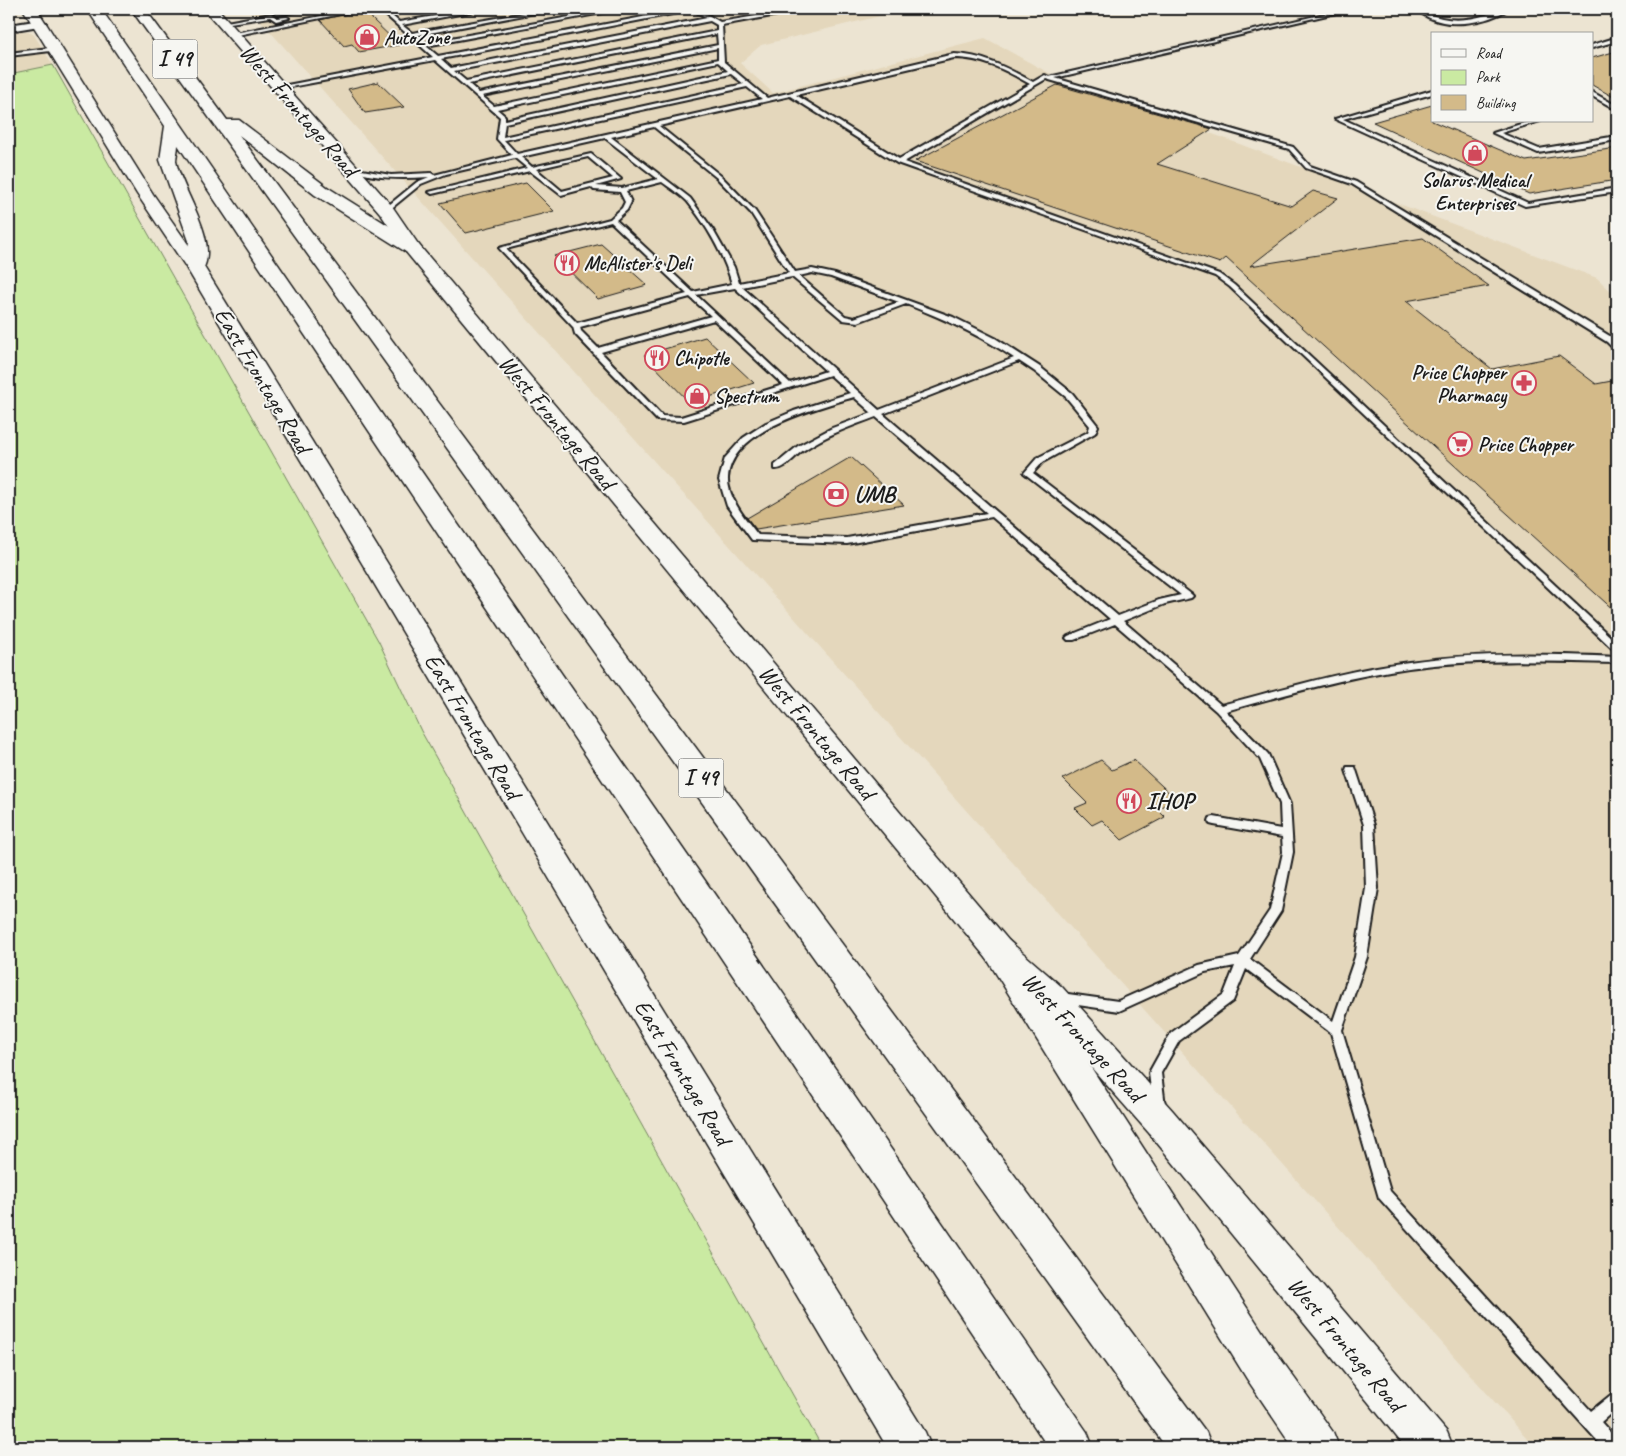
<svg xmlns="http://www.w3.org/2000/svg" width="1626" height="1456" font-family="Caveat,sans-serif">
	<style>
		.built { fill: #e4d7bc }
		.green { fill: #caeaa2; stroke: #73835f }
		.building { fill: #d3ba89; stroke: #1c1c1c }
		.lines { fill: none; stroke-linecap: round; stroke-linejoin: round }
		.lane-casing { stroke: #1c1c1c; stroke-width: 4 }
		.street-casing { stroke: #1c1c1c; stroke-width: 4 }
		.secondary-casing { stroke: #1c1c1c; stroke-width: 3 }
		.highway-casing { stroke: #1c1c1c; stroke-width: 3 }
		.lane { fill: #f6f6f2; fill-rule: evenodd }
		.street { fill: #f6f6f2; fill-rule: evenodd }
		.secondary { fill: #f6f6f2; fill-rule: evenodd }
		.highway { fill: #f6f6f2; fill-rule: evenodd }
		.labels { text-anchor: middle; dominant-baseline: central; stroke-width: 4; stroke-linejoin: round; paint-order: stroke }
		.far-poi-label { font-size: 20px; font-weight: bold; fill: #1c1c1c; stroke: #f6f6f2; text-anchor: start }
		.shield { fill: #f6f6f2; stroke: #5d5d5c; stroke-width: 1 }
		.shield-label { font-size: 22px; font-weight: bold; fill: #1c1c1c }
		.street-label { font-size: 24px; fill: #1c1c1c; stroke: #f6f6f2 }
		.poi-label { font-size: 24px; font-weight: bold; fill: #1c1c1c; stroke: #f6f6f2; text-anchor: start }
	</style>
	<rect width="100%" height="100%" fill="#ece4d2"/>
	<filter id="ink" filterUnits="userSpaceOnUse"><feTurbulence type="fractalNoise" baseFrequency=".02" numOctaves="2"/><feDisplacementMap in="SourceGraphic" scale="10" xChannelSelector="R" yChannelSelector="G"/><feConvolveMatrix kernelMatrix="1 2 1 2 8 2 1 2 1" color-interpolation-filters="sRGB"/></filter>
	<g filter="url(#ink)">
		<path class="built" d="M250,9H909L761,45L740,63L773,93L985,38L1060,79L1085,86L1597,278L1617,297V1447H1535Z
			M28,31L34,35L53,65L9,74V33Z"/>
		<path class="green" d="M53,65L379,642L421,731L822,1447H9V74Z"/>
		<path class="building" d="M311,9H349L315,15Z
			M367,9H371L372,19L399,45L359,52L352,44L344,46L320,20Z
			M1617,51V99L1592,85V58Z
			M378,82L404,107L365,113L348,89Z
			M1057,85L1212,129L1157,164L1292,206L1313,191L1338,198L1250,266L1423,238L1489,286L1406,301L1492,369L1559,356L1596,384L1617,380V613L1226,258L1220,263L915,161Z
			M1432,105V121L1526,161L1617,148V180L1529,194L1373,122Z
			M526,183L554,211L466,233L440,203Z
			M601,244L647,285L598,299L554,256Z
			M705,337L754,383L690,403L644,355Z
			M851,457L904,505L756,529L747,518Z
			M1101,760L1112,770L1134,760L1176,799L1157,809L1165,817L1122,840L1102,820L1092,825L1075,808L1087,803L1063,779Z"/>
		<g class="lines">
			<defs>
				<path id="lane" d="M300,9H309L277,15L275,14Z
					M357,9H365L233,36L230,34Z
					M379,9H384L388,12L417,9L391,15L399,22L477,9H486L402,25L412,33L547,9H556L414,36L423,43L614,9H623L426,46L438,56L685,9H698L720,22L798,9H807L805,10L722,25L724,62L767,98L954,54C984,55 1007,68 1033,82L1045,75L1049,77L1346,9H1353L1055,78L1293,147L1310,166L1356,182L1613,338L1617,343V349H1614L1607,342L1352,184L1306,168L1289,149L1046,79L904,162L1219,274L1234,285L1617,643V651L1614,650L1230,287L1215,276L897,163L790,96L659,126L721,176L755,211L795,272L812,269L835,274L953,317L995,338L1040,367L1072,393L1098,426L1095,433L1043,462L1033,473L1191,594L1193,596L1191,598L1165,604L1123,621L1221,705C1283,689 1345,670 1409,662C1478,652 1548,654 1617,657V663C1556,662 1495,659 1434,665C1363,672 1295,692 1226,711L1268,754L1290,804L1293,852L1281,911L1250,959L1333,1021L1355,957L1366,888L1364,825L1346,770L1347,767H1355L1374,825L1378,888L1367,957L1342,1030L1390,1191L1591,1411L1612,1394L1617,1392V1408L1601,1422L1617,1440V1447H1603L1379,1198L1331,1033L1246,969L1233,1001L1179,1041L1161,1073L1165,1106L1163,1110L1159,1112L1155,1110L1153,1106L1149,1073L1151,1069L1171,1033L1224,994L1235,966L1205,972L1119,1011L1057,1002L1055,998L1057,994L1061,993L1118,1001L1199,965L1239,956L1270,910L1283,852L1282,837L1214,825L1210,824L1209,821L1210,818L1214,817L1281,829L1280,804L1260,759L1216,711L1115,624L1074,640H1068L1066,638L1068,636L1110,619L992,517L847,544L752,540L727,506L719,480L725,458L743,438L766,423L794,411L850,393L830,375L684,421L657,420L575,334L573,327L499,248L610,219L622,208L625,202L620,192L594,190L591,187L561,195L530,171L432,194L429,192L527,168L515,158L446,174L421,184L388,211H384V209L417,182L429,177C401,179 376,179 350,170V168L391,175L431,173L434,175L512,155L497,139L500,117L435,60L280,89L279,88L282,86L433,57ZM693,10L707,18L451,68L441,59ZM710,21L717,25V31L466,81L454,71ZM717,34L718,45L479,93L469,84ZM718,48V59L494,106L482,96ZM954,58C983,58 1005,70 1030,84L899,159L796,95ZM718,62L728,71L505,120V116L497,109ZM731,74L744,84L503,137L505,123ZM747,87L762,99L517,154L504,140ZM654,127L717,178L751,213L789,273L739,283L734,267L713,230L690,198L611,137ZM605,138L658,179L622,188L596,186L621,179L591,154L532,167L521,157ZM588,157L613,178L562,191L536,169ZM662,182C670,188 680,194 687,201C706,224 724,255 732,284L693,292L616,220L627,210L631,202L626,191ZM611,222L687,294L577,323L506,249ZM812,273L831,277L899,302L854,318L845,316L799,276ZM792,277L843,320L858,322L906,304C944,319 980,335 1014,358L879,410L742,287ZM735,288L826,371L790,383L696,295ZM690,297L711,316L598,348L581,331L580,327ZM714,320L783,385L681,417L662,416L601,352ZM1019,361L1034,371L1066,397L1090,426L1088,432L1037,458L1024,473L1181,595L1159,600L1118,616L883,414ZM854,397L872,413L832,428L798,446L775,465V469C786,470 795,455 804,450C826,435 852,426 876,417L987,513L847,538L758,535C747,521 727,497 728,478C731,429 815,409 854,397Z
					M1430,9H1436L1427,13C1446,22 1466,21 1486,15C1494,12 1501,8 1509,9C1485,24 1445,30 1421,13Z
					M271,14L277,18L287,17L289,18L276,21L270,17L223,24L221,23Z
					M1615,38H1617V41L1592,48V45Z
					M57,47L59,50L9,56V53Z
					M1432,90V94L1343,119L1528,203L1617,188V192L1525,206L1335,119Z
					M1592,92L1617,106V110L1592,96Z
					M1530,121H1540L1501,133L1539,149L1617,136V140L1538,153L1493,133Z"/>
				<path id="street" d="M41,20L46,23L45,25L9,31V25Z"/>
				<path id="secondary" d="M23,9H37L153,194L204,267L925,1432L931,1447H887L186,267L137,194Z
					M204,9H218L392,206L418,244L1009,941L1062,987L1173,1111L1447,1432L1453,1447H1405L1149,1133L1038,1007L987,959L406,252L380,213Z"/>
				<path id="highway" d="M87,9H101L1087,1432L1093,1447H1048L178,145C178,150 176,156 176,161C181,190 221,242 202,271H188L186,267L189,241L160,160L165,126Z
					M131,9H145L227,120H239L327,187L418,244L421,248L418,252H406L315,195L239,135L1206,1432L1212,1447H1166Z
					M998,937L1009,941L1275,1351L1333,1432L1339,1447H1293L1247,1379L987,959L982,950L987,941Z"/>
			</defs>
			<use href="#lane" class="lane-casing"/>
			<use href="#street" class="street-casing"/>
			<use href="#secondary" class="secondary-casing"/>
			<use href="#highway" class="highway-casing"/>
			<use href="#lane" class="lane"/>
			<use href="#street" class="street"/>
			<use href="#secondary" class="secondary"/>
			<use href="#highway" class="highway"/>
		</g>
	</g>
	<defs>
		<symbol id="shop-ring" viewBox="-11 -11 22 22"><circle r="9.5" fill="#f6f6f2" stroke="#d1495b" stroke-width="1.5"/><path d="M-5-2.5h2.3a2.7 3.5 0 0 1 5.4 0H5L5.5 6h-11ZM-1.5-2.5h3a1.5 2.3 0 0 0-3 0Z" fill="#d1495b"/></symbol>
		<symbol id="restaurant-ring" viewBox="-11 -11 22 22"><circle r="9.5" fill="#f6f6f2" stroke="#d1495b" stroke-width="1.5"/><path d="M-5-6h1v4h1v-4h1v4h1v-4h1v5L-1.5 .5V6h-2V.5L-5-1ZM5-6V6H3V1.5H1.5Q1.5-4 5-6Z" fill="#d1495b"/></symbol>
		<symbol id="pharmacy-ring" viewBox="-11 -11 22 22"><circle r="9.5" fill="#f6f6f2" stroke="#d1495b" stroke-width="1.5"/><path d="M-2-6h4v4h4v4h-4v4h-4v-4h-4v-4h4Z" fill="#d1495b"/></symbol>
		<symbol id="supermarket-ring" viewBox="-11 -11 22 22"><circle r="9.5" fill="#f6f6f2" stroke="#d1495b" stroke-width="1.5"/><path d="M-6-5.5h2.5l.6 2H6L4.5 2H-2.5L-4.4-4H-6ZM-1.5 3.2a1.3 1.3 0 1 0 .1 0ZM3 3.2a1.3 1.3 0 1 0 .1 0Z" fill="#d1495b"/></symbol>
		<symbol id="bank-ring" viewBox="-11 -11 22 22"><circle r="9.5" fill="#f6f6f2" stroke="#d1495b" stroke-width="1.5"/><path d="M-6-4H6V4H-6ZM0-2.3a2.3 2.3 0 1 0 0 4.6a2.3 2.3 0 1 0 0-4.6Z" fill="#d1495b"/></symbol>
	</defs>
	<g fill-rule="evenodd">
		<use href="#shop-ring" x="353" y="23" width="28" height="28"/>
		<use href="#shop-ring" x="1461" y="139" width="28" height="28"/>
		<use href="#restaurant-ring" x="553" y="249" width="28" height="28"/>
		<use href="#restaurant-ring" x="643" y="344" width="28" height="28"/>
		<use href="#pharmacy-ring" x="1510" y="369" width="28" height="28"/>
		<use href="#shop-ring" x="683" y="382" width="28" height="28"/>
		<use href="#supermarket-ring" x="1446" y="430" width="28" height="28"/>
		<use href="#bank-ring" x="822" y="480" width="28" height="28"/>
		<use href="#restaurant-ring" x="1115" y="787" width="28" height="28"/>
	</g>
	<g class="labels">
		<g class="far-poi-label">
			<text x="384" y="37">AutoZone</text>
			<text x="1475" y="180" text-anchor="middle">Solarus Medical<tspan x="1475" dy="23">Enterprises</tspan></text>
			<text x="584" y="263">McAlister's Deli</text>
			<text x="674" y="358">Chipotle</text>
			<text x="1506" y="372" text-anchor="end">Price Chopper<tspan x="1506" dy="23">Pharmacy</tspan></text>
			<text x="714" y="396">Spectrum</text>
			<text x="1478" y="444">Price Chopper</text>
		</g>
		<g class="shield">
			<rect x="152.5" y="39.5" width="45" height="39" rx="4"/>
			<rect x="678.5" y="758.5" width="45" height="39" rx="4"/>
		</g>
		<g class="shield-label">
			<text x="175" y="59">I 49</text>
			<text x="701" y="778">I 49</text>
		</g>
		<g class="street-label">
			<text transform="translate(299 110) rotate(49)">West Frontage Road</text>
			<text transform="translate(263 380) rotate(59)">East Frontage Road</text>
			<text transform="translate(557 422) rotate(50)">West Frontage Road</text>
			<text transform="translate(473 726) rotate(59)">East Frontage Road</text>
			<text transform="translate(817 732) rotate(50)">West Frontage Road</text>
			<text transform="translate(1083 1037) rotate(47)">West Frontage Road</text>
			<text transform="translate(683 1072) rotate(59)">East Frontage Road</text>
			<text transform="translate(1346 1344) rotate(50)">West Frontage Road</text>
		</g>
		<g class="poi-label">
			<text x="854" y="494">UMB</text>
			<text x="1146" y="801">IHOP</text>
		</g>
	</g>
	<rect width="1626" height="1456" fill="none" stroke="#f6f6f2" stroke-width="30"/>
	<rect x="15" y="15" width="1596" height="1426" fill="none" stroke="#1c1c1c" stroke-width="2" filter="url(#ink)"/>
	<rect x="1431" y="32" width="162" height="90" fill="#f6f6f2" stroke="#9f9f9c"/>
	<rect x="1441" y="49" width="25" height="8" fill="#f6f6f2" stroke="#9f9f9c"/>
	<text x="1476" y="58" font-size="15" fill="#1c1c1c">Road</text>
	<rect x="1441" y="70" width="25" height="15" fill="#caeaa2" stroke="#9f9f9c"/>
	<text x="1476" y="82" font-size="15" fill="#1c1c1c">Park</text>
	<rect x="1441" y="95" width="25" height="15" fill="#d3ba89" stroke="#9f9f9c"/>
	<text x="1476" y="108" font-size="15" fill="#1c1c1c">Building</text>
</svg>
